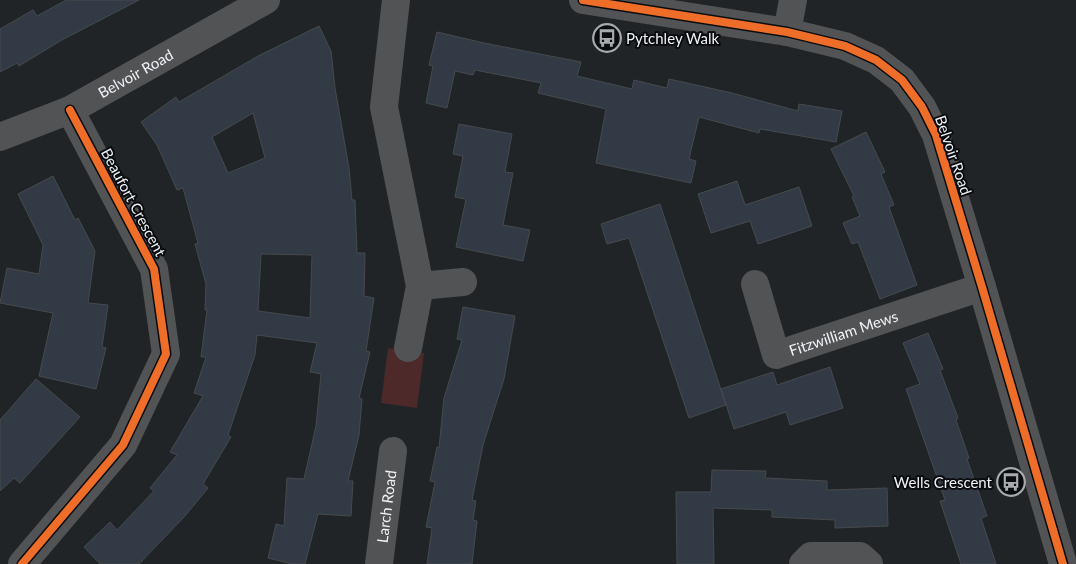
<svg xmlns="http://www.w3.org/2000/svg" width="1076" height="564" font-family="Lato,sans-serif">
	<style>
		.green { fill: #4d2929 }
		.building { fill: #323b45; stroke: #48494c; fill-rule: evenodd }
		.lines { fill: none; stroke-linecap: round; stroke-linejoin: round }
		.street { stroke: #525355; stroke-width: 28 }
		.cycleway-casing { stroke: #0a0c0f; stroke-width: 11 }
		.cycleway { stroke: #ee6e29; stroke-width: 8 }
		.labels { text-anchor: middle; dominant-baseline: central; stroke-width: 4; stroke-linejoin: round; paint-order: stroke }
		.poi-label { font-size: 15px; fill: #eff2f6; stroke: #0a0c0f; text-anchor: start }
		.street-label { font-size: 15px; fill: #eff2f6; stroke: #0a0c0f }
	</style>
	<rect width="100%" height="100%" fill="#212427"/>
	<path class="green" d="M388,348L424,353L417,408L381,403Z"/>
	<path class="building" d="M66,0H139L60,41L19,66L17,63L0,72V29L33,10L37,16Z
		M319,26L331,51L335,88L349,168L352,200H355L357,253H365L364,296L374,298L366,351L370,352L359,398L362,399L359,435L348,481H353L351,516L318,514L305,564H292L268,558L276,524L284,526L287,478L304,479L316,426L321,374L310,372L317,343L257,335L255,355L228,435L231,437L203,484L208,488L185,516L139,564H100L84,547L110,522L117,530L154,491L150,488L177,455L170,452L203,396L194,393L206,357H201L207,310H205L206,284L195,244L198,243L183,188L177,190L157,145L141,122L176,97L179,102L258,56ZM253,113L265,158L228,173L212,137ZM261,254L312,255L310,318L258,311Z
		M437,32L484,43L581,62L577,76L632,89L634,80L667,88L669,79L732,93L798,111L799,104L842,111L836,142L760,129L759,133L699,117L689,159L696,161L691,183L596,163L606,109L538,93L541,83L475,70L473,75L455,71L447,108L426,103L433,66L429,65Z
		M459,124L512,134L505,172L513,173L503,225L530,230L523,261L456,247L466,199L455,197L463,156L453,154Z
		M866,132L885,172L881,174L894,205L889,207L917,285L880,299L858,242L852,244L843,223L860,216L852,197L854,196L831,149Z
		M53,176L75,220L78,218L95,251L88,303L108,305L102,347L106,348L96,389L39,376L53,313L0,303L7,268L39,274L43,245L18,194Z
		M737,181L745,205L799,187L812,226L758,244L750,221L711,233L698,194Z
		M660,204L726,405L689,418L629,238L607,244L601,224Z
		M463,307L515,316L504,379L483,445L472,500L476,501L473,520L477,521L472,564H427L432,528L426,527L435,482L430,481L437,447L439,448L444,398L462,340L457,339Z
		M928,333L943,369L940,370L958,418L956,420L969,458L967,459L987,516L981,518L996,564H961L940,501L945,500L906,389L920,384L903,343Z
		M830,367L843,408L790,425L786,412L734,429L721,389L773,372L777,385Z
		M36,379L80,417L20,483L14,478L0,491V420Z
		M712,470L766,471L765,478L827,481V490L887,488L888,526L835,528V520L772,517V510L713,508L714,564H677L676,492H711Z"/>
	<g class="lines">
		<g class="street">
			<path d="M396,0L384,107L420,286L408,348"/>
			<path d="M583,0L787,32L845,46L876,60L902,80L922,107L936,135L982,287L1063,564"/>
			<path d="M787,32L793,0"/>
			<path id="s1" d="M0,137L70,110L266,0"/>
			<path id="s2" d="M755,284L776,355L982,287"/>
			<path d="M420,286L463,282"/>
			<path d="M22,564L123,445L166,354L154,269L70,110"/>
			<path id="s3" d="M379,564L393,451"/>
			<path d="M803,564L811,556H860L869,564"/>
		</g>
		<defs>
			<path id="cycleway" d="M583,0L787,32L845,46L876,60L902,80L922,107L936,135L982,287L1063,564
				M22,564L123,445L166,354L154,269L70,110"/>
		</defs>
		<use href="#cycleway" class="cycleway-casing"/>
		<use href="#cycleway" class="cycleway"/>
	</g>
	<defs>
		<symbol id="bus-ring" viewBox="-11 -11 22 22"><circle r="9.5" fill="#0a0c0f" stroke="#a7aaae" stroke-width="1.5"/><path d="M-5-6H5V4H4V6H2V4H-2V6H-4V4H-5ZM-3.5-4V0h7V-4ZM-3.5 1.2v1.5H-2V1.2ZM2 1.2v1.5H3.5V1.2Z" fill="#a7aaae"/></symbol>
	</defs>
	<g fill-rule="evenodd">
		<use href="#bus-ring" x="591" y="22" width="32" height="32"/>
		<use href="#bus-ring" x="995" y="466" width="32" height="32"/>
	</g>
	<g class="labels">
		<g class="poi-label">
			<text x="626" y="38">Pytchley Walk</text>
			<text x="992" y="482" text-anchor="end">Wells Crescent</text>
		</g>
		<g class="street-label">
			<text stroke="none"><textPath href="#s1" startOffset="150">Belvoir Road</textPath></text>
			<text transform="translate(954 155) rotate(71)">Belvoir Road</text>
			<text transform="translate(134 202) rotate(62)">Beaufort Crescent</text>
			<text stroke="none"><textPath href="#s2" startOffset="145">Fitzwilliam Mews</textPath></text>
			<text stroke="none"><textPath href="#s3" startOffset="58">Larch Road</textPath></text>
		</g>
	</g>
</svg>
